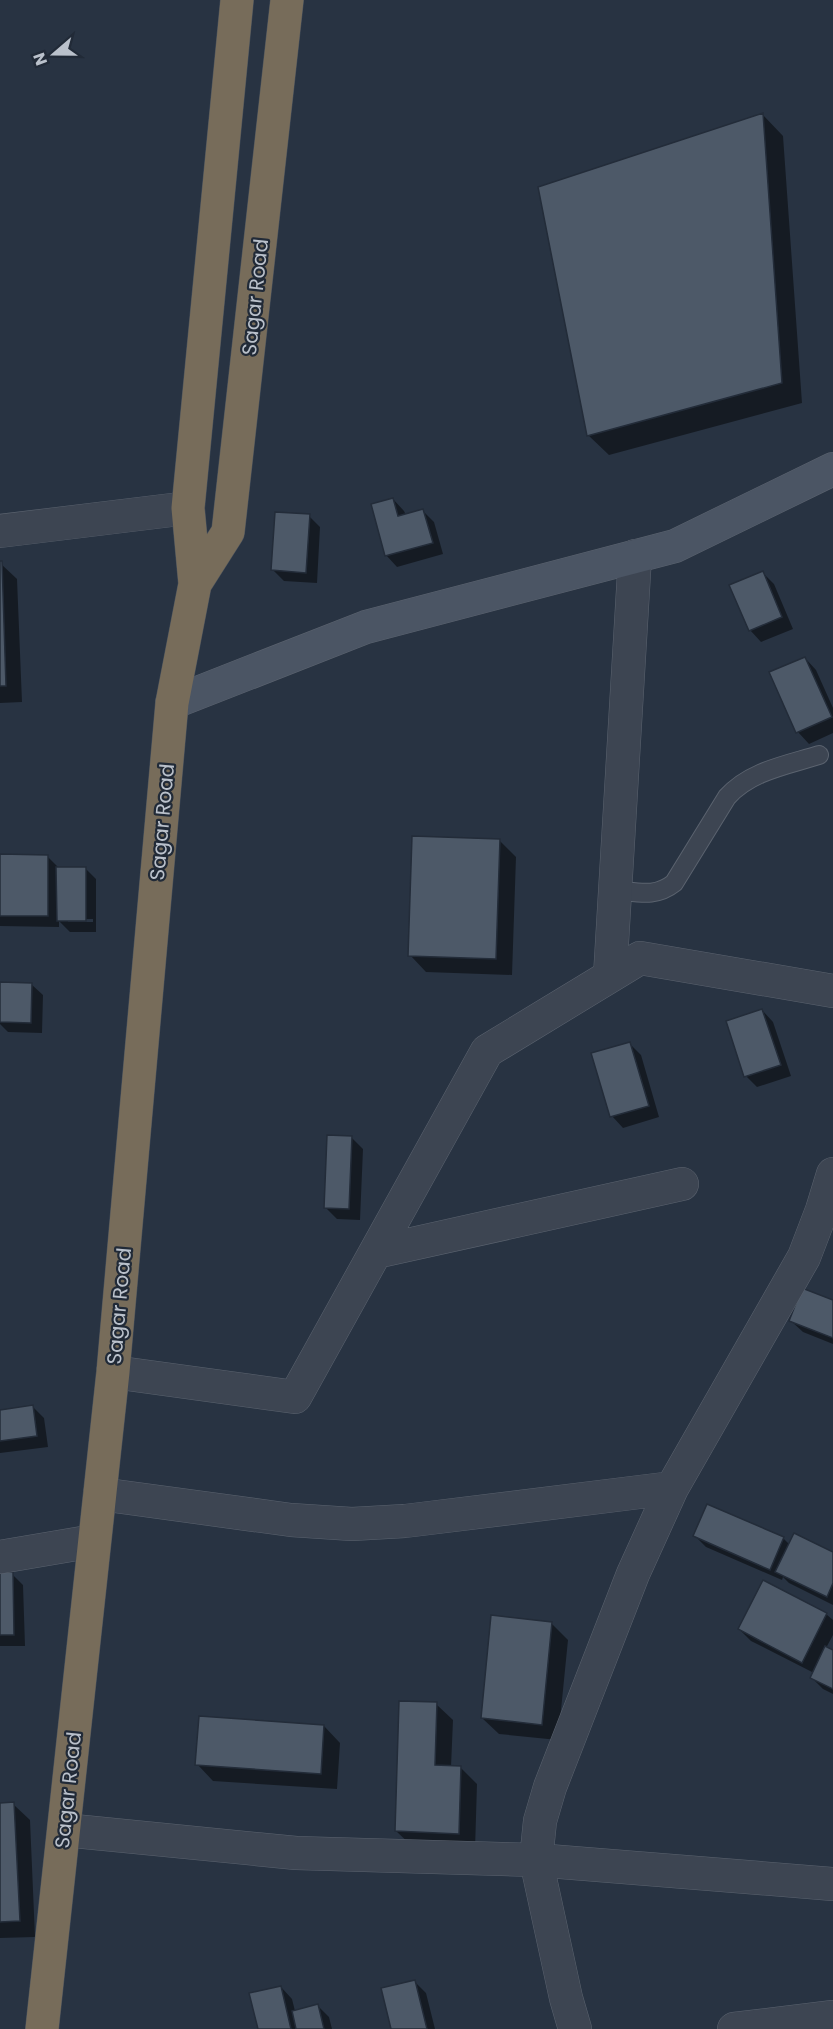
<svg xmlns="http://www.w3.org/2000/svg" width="833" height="2029" font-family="Poppins,sans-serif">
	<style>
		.shadow { fill: #0007; fill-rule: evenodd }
		.building { fill: #4d5968; stroke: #232c39; stroke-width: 1.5 }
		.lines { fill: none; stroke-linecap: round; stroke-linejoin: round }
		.lane-casing { stroke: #5b636f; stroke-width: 20 }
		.street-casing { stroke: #5b636f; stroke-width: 34 }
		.secondary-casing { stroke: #5b636f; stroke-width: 34 }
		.highway-casing { stroke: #47505c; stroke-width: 34 }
		.lane { stroke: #3d4552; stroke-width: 18 }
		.street { stroke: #3d4552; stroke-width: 33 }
		.secondary { stroke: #4b5564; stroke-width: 33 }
		.highway { stroke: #776c5a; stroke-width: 33 }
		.labels { text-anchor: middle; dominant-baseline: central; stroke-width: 4.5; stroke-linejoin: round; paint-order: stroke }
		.street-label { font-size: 20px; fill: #bac1cb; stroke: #212a37 }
	</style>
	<rect width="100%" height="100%" fill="#283342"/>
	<path class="shadow" d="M763,115L783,136L802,403L609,455L588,435Z
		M393,499L404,511L406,515L423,511L434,522L443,554L397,567L386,555Z
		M309,516L320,527L317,583L284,581L273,570Z
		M0,563L17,579L22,702L0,703Z
		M763,573L774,584L793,629L761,642L750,630Z
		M805,658L816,670L833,708V733L809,744L798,732Z
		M500,841L516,857L512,975L426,972L410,955Z
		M0,856H47L59,868H85L96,879V932H70L59,921V927L0,926ZM68,919H93V922H68Z
		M0,984H31L43,995L42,1033L8,1032L0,1024Z
		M762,1010L773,1022L791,1076L757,1087L746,1076Z
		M629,1043L641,1055L659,1117L623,1128L612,1116Z
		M351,1137L363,1149L360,1220L337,1219L325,1207Z
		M833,1301V1344L803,1332L791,1321Z
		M33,1407L44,1418L48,1447L0,1453V1411Z
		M695,1536L783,1538L790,1545L833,1553V1605L789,1583L783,1577L782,1580L706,1547Z
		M0,1574H12L23,1585L25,1646H0Z
		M826,1614L833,1620V1635L826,1648L833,1651V1694L823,1689L811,1677L814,1673L751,1641L739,1629Z
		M551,1623L568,1640L558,1740L499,1734L482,1718Z
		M436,1704L453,1720L451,1767H460L477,1784L475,1850L413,1847L396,1831Z
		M324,1726L340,1743L337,1789L213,1781L197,1764Z
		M13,1804L30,1820L35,1937L0,1938V1805Z
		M415,1982L426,1993L435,2029H393Z
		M281,1987L292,1999L295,2011L318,2006L329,2017L332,2029H259Z"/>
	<path class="building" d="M763,113L782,383L587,436L538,187Z
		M393,498L398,516L423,509L433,543L385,556L371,504Z
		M275,512L310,514L306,573L271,570Z
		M0,561H2L6,686H0Z
		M763,571L782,617L749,631L729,585Z
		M805,657L832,717L796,733L769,672Z
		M412,836L500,839L496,959L408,956Z
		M0,854L48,855V916H0Z
		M56,867H86V921H57Z
		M0,982L32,983L31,1023L0,1022Z
		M762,1009L781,1065L744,1077L726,1021Z
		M630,1042L649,1106L610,1117L591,1053Z
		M327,1135L352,1136L349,1209L324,1208Z
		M802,1288L833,1300V1338L789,1321Z
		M33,1405L37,1436L0,1441V1410Z
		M707,1504L784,1537L770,1570L693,1536Z
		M794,1533L833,1552V1583L827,1597L775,1572Z
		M0,1572H13L14,1635H0Z
		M763,1580L827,1613L802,1663L738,1629Z
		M491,1615L552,1622L542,1725L481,1718Z
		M825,1646L833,1650V1689L810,1678Z
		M399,1701L437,1702L435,1765L461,1766L459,1834L395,1831Z
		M199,1716L324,1725L321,1774L195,1765Z
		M14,1802L20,1921L0,1922V1803Z
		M415,1980L427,2029H391L381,1988Z
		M281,1986L291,2029H258L249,1993Z
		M318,2004L324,2029H296L292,2011Z"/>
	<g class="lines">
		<defs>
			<path id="lane" d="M615,890C638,892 655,898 674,883L727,797C750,771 787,765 819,755"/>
			<path id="street" d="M0,531L188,508
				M610,976L635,556
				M376,1252L682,1184
				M113,1372L295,1397L487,1051L640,958L833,991
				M100,1494L291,1520L352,1524L405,1521L672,1488
				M0,1557L94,1541
				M64,1830L296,1853L536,1860L833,1884
				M575,2029L566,1998L536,1860L540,1821L550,1787L633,1574L672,1488L804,1257L822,1210L833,1174
				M734,2029L833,2017"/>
			<path id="secondary" d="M172,703L366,627L675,546L833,469"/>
			<path id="highway" d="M195,584L228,532L287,0
				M42,2029L113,1372L172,703L195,584L188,508L237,0"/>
		</defs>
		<use href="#lane" class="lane-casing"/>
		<use href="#street" class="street-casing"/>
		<use href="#secondary" class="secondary-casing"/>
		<use href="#highway" class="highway-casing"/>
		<use href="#lane" class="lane"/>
		<use href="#street" class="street"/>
		<use href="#secondary" class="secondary"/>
		<use href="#highway" class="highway"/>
	</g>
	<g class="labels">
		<g class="street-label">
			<text transform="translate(255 297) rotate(-84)">Sagar Road</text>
			<text transform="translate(162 822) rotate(-85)">Sagar Road</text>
			<text transform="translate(119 1306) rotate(-85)">Sagar Road</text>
			<text transform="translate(68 1790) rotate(-84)">Sagar Road</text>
		</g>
	</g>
	<g transform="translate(54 54) rotate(250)" stroke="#212a37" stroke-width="4.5" paint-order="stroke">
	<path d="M0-4.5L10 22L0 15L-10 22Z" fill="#bac1cb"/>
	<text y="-9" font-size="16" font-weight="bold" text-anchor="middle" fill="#bac1cb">N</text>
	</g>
</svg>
